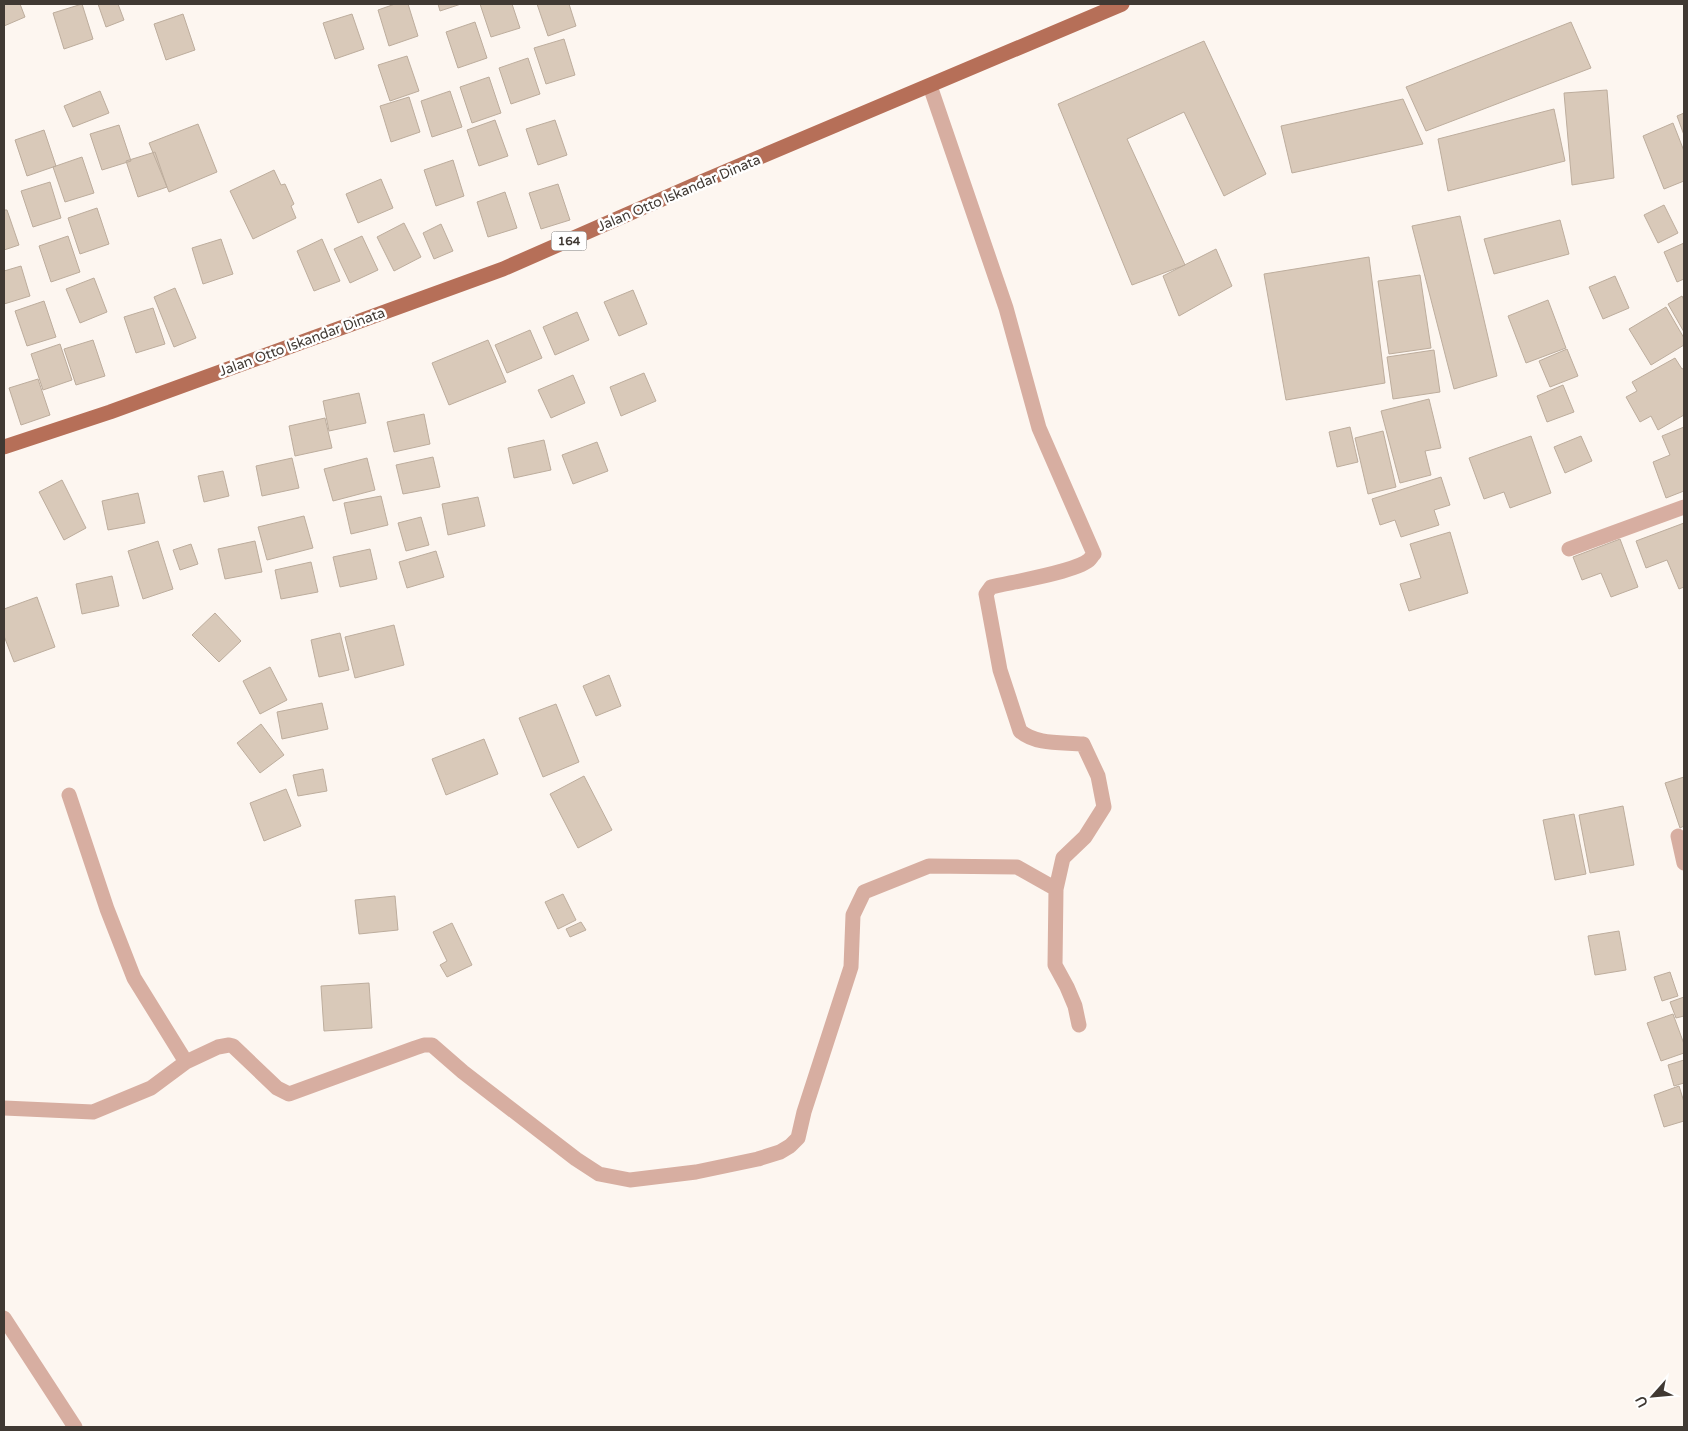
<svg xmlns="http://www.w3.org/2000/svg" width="1688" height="1431" font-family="'Varela Round',sans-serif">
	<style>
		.building { fill: #d9c9b9; stroke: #bdad9d }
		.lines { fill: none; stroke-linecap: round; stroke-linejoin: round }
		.minor { stroke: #d7aea1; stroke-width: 15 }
		.primary { stroke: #b66f58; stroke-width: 15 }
		.labels { text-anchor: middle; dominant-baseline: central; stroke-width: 5; stroke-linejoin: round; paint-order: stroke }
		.shield { fill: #fff; stroke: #797470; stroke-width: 1 }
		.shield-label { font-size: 12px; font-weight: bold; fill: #403933 }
		.street-label { font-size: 14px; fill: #403933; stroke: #fff }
	</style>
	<rect width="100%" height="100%" fill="#fdf6f0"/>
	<path class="building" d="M4,4H20L25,17L4,26Z
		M82,4L93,39L64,49L53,13Z
		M98,4H118L124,20L106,27Z
		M395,4H408L418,36L389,46L378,10Z
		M438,4H461L440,11Z
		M480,4H512L520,28L491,37Z
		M537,4H569L576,26L548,36Z
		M183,14L195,50L166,60L154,24Z
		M352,14L364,49L335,59L323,23Z
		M475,22L487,58L458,68L446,32Z
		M1571,22L1591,68L1426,131L1406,87Z
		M564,39L575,75L546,84L534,48Z
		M1204,41L1266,174L1224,196L1184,112L1127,139L1185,265L1132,285L1058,104Z
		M407,56L419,91L390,101L378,65Z
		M528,58L540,94L511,104L499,68Z
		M489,77L501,113L472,123L460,87Z
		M1607,90L1614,178L1572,185L1564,93Z
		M100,91L109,113L73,127L64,106Z
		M450,91L462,127L432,137L421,101Z
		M409,97L420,132L391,142L380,106Z
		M1403,99L1423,144L1292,173L1281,126Z
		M1554,109L1565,161L1448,191L1438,139Z
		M1684,113V135L1677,116Z
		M495,120L508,156L479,166L467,130Z
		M555,120L567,155L538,165L526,129Z
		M1673,123L1684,151V181L1664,189L1643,136Z
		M198,124L217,172L169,192L149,143Z
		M119,125L131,161L102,170L90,134Z
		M44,130L56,166L27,176L15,140Z
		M155,152L167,187L138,197L126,161Z
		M82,157L94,193L65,202L53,167Z
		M453,160L464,196L436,206L424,170Z
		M274,170L281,185L285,184L294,204L291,206L296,218L253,239L230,191Z
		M381,179L393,208L358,223L346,194Z
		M50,182L61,218L33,227L21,191Z
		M558,184L570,220L541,229L529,193Z
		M505,192L517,228L488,237L477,202Z
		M1664,205L1678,233L1658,243L1644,215Z
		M97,208L109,244L80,254L68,218Z
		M4,210H7L19,245L4,250Z
		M1460,216L1497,376L1454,389L1412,226Z
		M1560,220L1569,254L1494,274L1484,239Z
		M404,223L421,257L394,271L377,237Z
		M441,224L453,251L434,259L423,233Z
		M68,236L80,272L51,282L39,246Z
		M362,236L378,270L350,283L334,249Z
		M221,239L233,274L203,284L192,248Z
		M322,239L340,281L314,291L297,251Z
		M1684,243V279L1677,282L1664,252Z
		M1216,249L1232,286L1179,316L1163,276Z
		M1369,257L1385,383L1286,400L1264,274Z
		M21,266L30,296L4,304V271Z
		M1420,275L1431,348L1389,354L1378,281Z
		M1615,276L1629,308L1603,319L1589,287Z
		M94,278L107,312L80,323L66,289Z
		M175,288L196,338L174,347L154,297Z
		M633,290L647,324L619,336L604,302Z
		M1682,296L1684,300V332L1668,304Z
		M1548,300L1566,348L1526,363L1508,316Z
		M44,301L56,337L27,346L15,311Z
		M1666,307L1684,338V345L1651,365L1629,329Z
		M153,308L165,344L136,353L124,317Z
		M577,312L589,340L555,355L543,327Z
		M530,330L542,358L507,373L495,345Z
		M93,340L105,376L76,385L64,349Z
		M488,340L506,382L449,405L432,363Z
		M60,344L72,380L43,390L31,354Z
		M1567,349L1578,376L1550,387L1539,361Z
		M1434,350L1440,392L1393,399L1387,357Z
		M1675,358L1682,369L1684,368V415L1658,430L1651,416L1640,422L1626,397L1637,391L1632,382Z
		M644,373L656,401L621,416L610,387Z
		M573,375L585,403L551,418L538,390Z
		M38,379L50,415L21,425L9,388Z
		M1563,385L1574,412L1547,422L1537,396Z
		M359,393L366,423L329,431L323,401Z
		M1429,399L1441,448L1425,451L1431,475L1400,483L1381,411Z
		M424,414L430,444L394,452L387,422Z
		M325,418L332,448L295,456L289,426Z
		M1350,427L1358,462L1337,467L1329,432Z
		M1684,427V491L1666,498L1653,462L1670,455L1662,436Z
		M1383,431L1396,487L1368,494L1355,438Z
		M1531,436L1551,493L1510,508L1504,492L1484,499L1469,458Z
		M1581,436L1592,461L1565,473L1554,447Z
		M544,440L551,470L514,478L508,448Z
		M597,442L608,471L573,484L562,455Z
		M433,457L440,487L403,494L396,465Z
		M292,458L299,488L262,496L256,466Z
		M367,458L375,490L333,501L324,469Z
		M223,471L229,496L204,502L198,476Z
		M1441,477L1450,505L1434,510L1439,525L1401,537L1395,520L1380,525L1372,499Z
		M62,480L86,528L64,540L39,492Z
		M138,493L145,523L108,530L102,501Z
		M381,496L388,525L351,534L344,503Z
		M478,497L485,526L448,535L442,504Z
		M304,516L313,548L267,560L258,527Z
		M421,517L429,545L406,551L398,523Z
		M1684,523V587L1679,589L1667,560L1646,568L1636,541Z
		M1450,532L1468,593L1409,611L1400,584L1421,578L1410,544Z
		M1620,539L1638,587L1611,597L1601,573L1582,580L1573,557Z
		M158,541L173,589L143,599L128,551Z
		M255,541L262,572L225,579L218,549Z
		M191,544L198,564L180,570L173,550Z
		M370,549L377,579L340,587L333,557Z
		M436,551L444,577L407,588L399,562Z
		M311,562L318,592L281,599L275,570Z
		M112,576L119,606L82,614L76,584Z
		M37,597L55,647L14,662L4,636V609Z
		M215,613L241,641L219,662L192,635Z
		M394,625L404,665L355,678L345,637Z
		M340,633L349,670L319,677L311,640Z
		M270,667L287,700L260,714L243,681Z
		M609,675L621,706L596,716L583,686Z
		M322,703L328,729L282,739L277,712Z
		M556,704L579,762L543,777L519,718Z
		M261,724L284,755L260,773L237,743Z
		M484,739L498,774L446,795L432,759Z
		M323,769L327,791L298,796L293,775Z
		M584,776L612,830L578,848L550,794Z
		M1684,777V826L1680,828L1665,783Z
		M286,789L301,826L264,841L250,803Z
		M1623,806L1634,865L1590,873L1579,815Z
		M1574,814L1586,874L1555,880L1543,820Z
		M563,894L576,920L558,929L545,902Z
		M395,896L398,930L359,934L355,900Z
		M581,922L586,930L570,937L566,929Z
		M452,923L472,965L447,977L440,965L447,961L433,932Z
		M1619,931L1626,970L1595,975L1588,936Z
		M1670,972L1678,996L1662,1001L1654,977Z
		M369,983L372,1028L324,1031L321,986Z
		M1684,997V1016L1676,1018L1670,1002Z
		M1673,1014L1684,1044V1053L1661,1061L1647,1023Z
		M1684,1060V1083L1674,1086L1668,1065Z
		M1679,1086L1684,1102V1121L1664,1127L1654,1095Z"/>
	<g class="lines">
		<path class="minor" d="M930,86L1006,308L1039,428L1094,554C1092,556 1091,558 1089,560C1075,572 1012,582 991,587L986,594L1000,670L1020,731C1036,745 1062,742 1083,744L1098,776L1104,807L1085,837L1063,858L1056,889L1055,965L1067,987L1075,1006L1079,1025
			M1569,549L1684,507
			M69,795L107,909L134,978L186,1062
			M1678,836L1684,863
			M4,1108L93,1112L151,1088L186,1062L218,1047L229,1045L233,1046L277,1088L289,1094L415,1048L424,1045H432L463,1072L576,1159L599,1174L630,1180L696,1172L758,1159L780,1152L790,1146L798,1138L804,1112L851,967L853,915L864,892L929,866L1017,867L1056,889
			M4,1318L75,1427"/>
		<path class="primary" d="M4,447L110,412L503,269L701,182L1122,4"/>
	</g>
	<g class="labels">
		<rect class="shield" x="551.5" y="231.5" width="35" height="19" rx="4"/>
		<g class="shield-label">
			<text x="569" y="241">164</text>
		</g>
		<g class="street-label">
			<text transform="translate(679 193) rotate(-23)">Jalan Otto Iskandar Dinata</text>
			<text transform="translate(302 342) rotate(-20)">Jalan Otto Iskandar Dinata</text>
		</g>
	</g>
	<rect width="1688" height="1431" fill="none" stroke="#403933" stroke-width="10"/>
	<g transform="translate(1653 1396) rotate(243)" stroke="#ffffff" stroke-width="4" paint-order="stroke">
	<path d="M0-4L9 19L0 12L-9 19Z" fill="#403933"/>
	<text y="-8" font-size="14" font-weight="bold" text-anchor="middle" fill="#403933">U</text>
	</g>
</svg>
